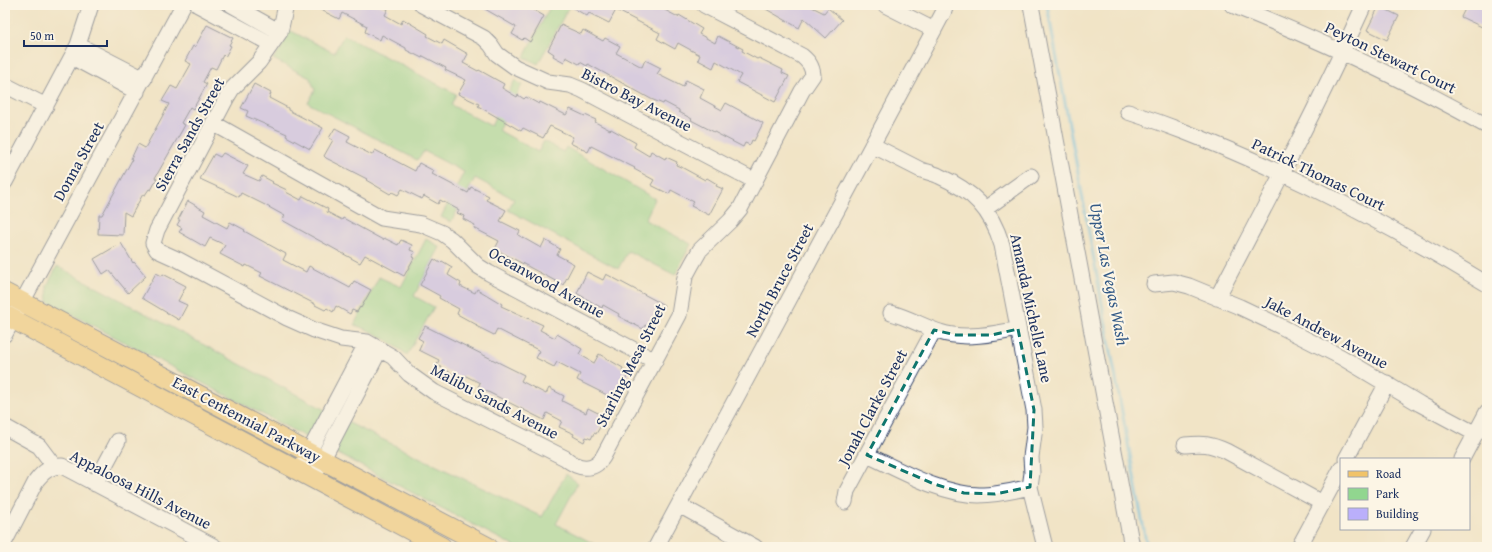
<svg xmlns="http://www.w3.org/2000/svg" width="1492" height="552" font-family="'Gentium Book Plus',serif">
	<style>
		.green { fill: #91d68f; stroke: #568276 }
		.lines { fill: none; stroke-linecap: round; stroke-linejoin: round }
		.stream { stroke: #69bce5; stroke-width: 3.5 }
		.building { fill: #baaffb }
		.minor-casing { stroke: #3b4a6e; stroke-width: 17 }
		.major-casing { stroke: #3b4a6e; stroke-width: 21 }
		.minor { stroke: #fff; stroke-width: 15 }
		.major { stroke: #f1c369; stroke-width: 19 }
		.marked { fill: none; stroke: #0f766e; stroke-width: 3; stroke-dasharray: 8 5; stroke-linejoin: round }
		.labels { text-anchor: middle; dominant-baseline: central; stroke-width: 4; stroke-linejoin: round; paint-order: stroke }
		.street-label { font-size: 16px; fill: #1b2f5e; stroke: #fcf5e5 }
		.water-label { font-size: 17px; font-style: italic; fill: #325986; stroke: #fcf5e5 }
	</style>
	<rect width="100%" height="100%" fill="#fcf5e5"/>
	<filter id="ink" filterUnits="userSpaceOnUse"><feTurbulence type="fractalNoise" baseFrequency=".025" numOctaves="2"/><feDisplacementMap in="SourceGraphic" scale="8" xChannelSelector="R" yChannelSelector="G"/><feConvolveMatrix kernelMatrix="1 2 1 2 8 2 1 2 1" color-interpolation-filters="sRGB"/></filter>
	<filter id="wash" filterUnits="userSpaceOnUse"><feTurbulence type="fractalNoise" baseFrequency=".012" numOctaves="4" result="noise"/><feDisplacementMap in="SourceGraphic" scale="16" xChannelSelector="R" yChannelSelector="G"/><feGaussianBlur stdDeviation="0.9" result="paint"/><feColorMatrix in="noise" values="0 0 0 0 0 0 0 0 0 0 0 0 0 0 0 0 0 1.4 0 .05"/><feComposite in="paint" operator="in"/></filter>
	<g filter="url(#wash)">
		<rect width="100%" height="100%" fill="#f1e4c6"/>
		<path class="green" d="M551,5H570L538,64L524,57Z
			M289,30L334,53L344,35L456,94L451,105L491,126L515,80L522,85L498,130L538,152L544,141L563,152L566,147L655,199L645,220L691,244L675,275L628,251L618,269L508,210L514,199L475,178L451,222L441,217L464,172L424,151L417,160L308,103L315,90L310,78L273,59L281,48Z
			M426,239L440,247L414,296L434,307L407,355C391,342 374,331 354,325L379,277L401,287Z
			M57,266L355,426L542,517L566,474L578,483L556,524L600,547H516L48,302L47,286Z"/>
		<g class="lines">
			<path class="stream" d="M1047,5L1147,547"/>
		</g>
		<g id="blocks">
			<path class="building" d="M311,5H379L388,9L385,15L401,24L403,19L428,34L427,36L442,44L444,40L468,54L463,63L478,71L479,70L504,84L502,88L517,97L518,95L524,99L526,97L539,104L540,102L566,115L570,109L585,116V115L596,120L595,122L610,130L611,129L636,143L634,147L649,156L651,151L665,159L666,157L677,162L676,165L683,168L705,180L707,178L717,184L716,186L723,189L709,215L691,206L694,202L671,190L669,194L651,185L654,180L634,169L635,168L591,146L588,152L570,143L573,137L550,126L543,138L523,128L521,131L478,106L479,104L458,94L466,80L445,70L446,68L423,56L422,58L406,50V48L382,35L380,40L365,32L367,26L342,13L339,19Z
				M478,5H525L544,16L530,42L524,38L522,40L512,34L516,27Z
				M568,5H663L661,8L678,17L679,15L702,29L699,34L715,43L718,36L743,49L742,51L757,59L759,58L783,70L782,73L789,76L775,102L737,82L741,75L716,61L713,68L698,60L700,55L678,43L675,49L657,39L660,33L616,10L609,23L589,13L587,16Z
				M759,5H808L824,13L828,8L842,20L826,38L804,18L799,28Z
				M1467,5H1487V22L1484,28L1461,17Z
				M1379,6L1399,16L1387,40L1367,30Z
				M207,25L233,38L229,45L231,46L225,57L223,55L216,69L211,67L203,82L207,84L193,109L190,107L181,123L185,125L155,178L157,179L151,190L149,189L145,195L143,194L131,216L124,212L123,235L98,234L99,215H102L132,160L131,159L138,144L145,148L156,128L169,104L162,101L171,86L177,89L191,64L185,61L193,46L195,47Z
				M561,25L581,34L583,30L603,41L605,38L620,46L616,53L642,67L645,60L661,68L657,74L683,87L686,80L704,89L700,98L722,110L726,103L763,123L754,141L752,140L750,145L745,143L743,147L691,120L692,119L679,112V110L664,102L663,104L651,99L588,64L587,66L580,62L579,64L566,57L564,62L553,56L554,54L548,50Z
				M254,84L271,93L269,98L288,108V110L323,128L310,149L286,136L287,134L246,116L248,111L241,108Z
				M335,128L350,136L347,142L372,155L375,150L415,171L419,163L434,171L432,174L468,193L471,187L489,196L486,200L506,210L500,221L520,231L518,235L541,248L545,240L560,249L557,255L574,264L563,285L495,249L499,241L474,228L475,225L463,219L464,216L457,213L459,210L440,200L438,204L424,196L422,199L402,189L398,195L392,192L390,194L366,180L367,179L326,158L324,156L333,140L329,138Z
				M223,153L248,166L243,174L259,181L262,176L273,182L272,183L287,190L286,192L301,200L303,196L328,209L327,212L342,220L343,218L383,240L384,238L398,245L401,240L412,245L410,250L415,252L412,257L414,258L404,276L365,255L360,263L282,220L285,216L265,205L241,193L239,197L200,179L214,154L220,157Z
				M188,201L205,211L203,215L227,228L230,222L245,230L244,231L286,254L283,260L306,272L309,266L350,288L354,281L371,290L361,308L360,307L357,312L352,310L350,314L336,306L333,312L327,308L325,310L315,305V304L260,276L262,273L246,265L245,267L220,254L225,245L210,238L205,247L179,232L182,228L177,225L180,220H178Z
				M121,243L133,263L134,262L146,276L128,293L109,270L103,274L94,259Z
				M434,259L440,263L442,261L452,267L448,275L461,283L460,286L475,293L477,289L502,304L501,306L543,325L540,330L555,338L557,334L582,349L579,354L594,363L599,354L623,368L622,370L629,373L615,399L577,380L580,374L557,362L554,367L536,358L540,351L497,329L494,335L476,326L477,325L457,314L459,309L439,298L440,296L420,285Z
				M587,272L603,280L606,274L664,305L654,323H653L650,328L645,325L643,329L618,316L619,314L603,305L602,308L578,294L577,293Z
				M156,273L162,276L163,274L186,286L178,301L187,305L179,320L142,298Z
				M425,326L524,375L521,381L546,394L549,388L564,396L562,401L586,413L588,408L606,417L596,434L594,433L591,439L586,437L584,442L573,436L574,434L559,427L562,421L547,413L544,420L478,387L480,383L464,375L462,379L437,365L439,360L419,350L423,341L418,338Z"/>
		</g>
	</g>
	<g filter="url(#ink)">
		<use href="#blocks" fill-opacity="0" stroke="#3b4a6e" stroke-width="1"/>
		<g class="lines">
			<defs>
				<path id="minor" d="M198,5L271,44
					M232,5L280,32
					M286,5L280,32L259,62L232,89L226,99L157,230L153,243L157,250L179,260L287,318L314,330L341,339L367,342L393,357L409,374L434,392L565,458C578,469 593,472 603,457L679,315L685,277L692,264L700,250L730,221L740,209L802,91L813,75C812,66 809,62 802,56L704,5
					M422,5L484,38L491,45L497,54L515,67L548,82L570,85L582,90L755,181
					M885,5L934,30
					M1031,5L1132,547
					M1232,5C1320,40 1405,80 1487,126
					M78,45L144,79
					M72,57L137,92
					M5,85L46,106
					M1128,112C1147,118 1167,125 1185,132C1288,172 1393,227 1487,284
					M213,123L382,218L421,224L442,233L452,240L478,266L489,273L655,361
					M872,145C888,153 905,162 921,170C927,172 933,173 939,176C973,191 991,209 1002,245L1034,410L1035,427L1031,457L1032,473L1030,487L1045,547
					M5,182L78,45L91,5
					M985,209L1031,176
					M1154,284L1174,282L1189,286L1240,307L1280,326L1341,357L1420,404L1476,434
					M1217,298C1268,201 1319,104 1364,5
					M891,313C907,317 924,327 940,332C963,340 995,334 1018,329
					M5,334L183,5
					M5,427L39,446L54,466
					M1185,445C1203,443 1210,444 1226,451L1322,503
					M867,455C902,471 940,494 979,495C996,495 1013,491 1030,487
					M1346,459L1387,383
					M1462,459L1487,412
					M299,471L367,342
					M313,478L380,349
					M95,484L118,441
					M845,502L847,491L934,330
					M679,505L755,547
					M5,541L36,481C43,472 50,466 62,466L215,547
					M656,547L934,30L944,11L946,5
					M1299,547L1341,469
					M1413,547L1423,529"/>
				<path id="major" d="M5,293L488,547
					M5,315L442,547"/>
			</defs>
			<use href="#minor" class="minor-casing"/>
			<use href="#major" class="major-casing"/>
			<use href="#minor" class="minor"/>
			<use href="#major" class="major"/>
		</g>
	</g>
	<path d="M0 0H1492V552H0ZM1018,329L1034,410L1030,487L995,494L964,493L934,484L867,455L934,330L956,335H992Z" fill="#f1e4c6" fill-opacity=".55" fill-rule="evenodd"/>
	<path class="marked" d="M1018,329L1034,410L1030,487L995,494L964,493L934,484L867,455L934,330L956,335H992Z"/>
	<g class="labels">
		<g class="street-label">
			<text transform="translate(1391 57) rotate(26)">Peyton Stewart Court</text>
			<text transform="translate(637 99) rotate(27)">Bistro Bay Avenue</text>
			<text transform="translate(189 134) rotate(-61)">Sierra Sands Street</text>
			<text transform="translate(78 161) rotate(-61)">Donna Street</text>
			<text transform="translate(1319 174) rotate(26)">Patrick Thomas Court</text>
			<text transform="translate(779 280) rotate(-62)">North Bruce Street</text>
			<text transform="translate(547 282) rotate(29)">Oceanwood Avenue</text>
			<text transform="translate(1032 308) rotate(78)">Amanda Michelle Lane</text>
			<text transform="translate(1327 332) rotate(28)">Jake Andrew Avenue</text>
			<text transform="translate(630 365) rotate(-63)">Starling Mesa Street</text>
			<text transform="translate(495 401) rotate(28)">Malibu Sands Avenue</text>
			<text transform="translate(872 407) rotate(-62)">Jonah Clarke Street</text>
			<text transform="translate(247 419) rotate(28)">East Centennial Parkway</text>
			<text transform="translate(141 489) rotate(27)">Appaloosa Hills Avenue</text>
		</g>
		<g class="water-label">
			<text transform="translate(1110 274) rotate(79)">Upper Las Vegas Wash</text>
		</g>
	</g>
	<rect width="1492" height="552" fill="none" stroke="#fcf5e5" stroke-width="20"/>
	<rect x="1340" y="458" width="130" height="72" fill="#fcf5e5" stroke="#a2a6af"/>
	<rect x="1348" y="471" width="20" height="6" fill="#f1c369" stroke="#a2a6af"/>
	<text x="1376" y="478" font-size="12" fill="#1b2f5e">Road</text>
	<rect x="1348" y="488" width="20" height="12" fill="#91d68f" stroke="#a2a6af"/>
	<text x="1376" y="498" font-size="12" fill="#1b2f5e">Park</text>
	<rect x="1348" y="508" width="20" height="12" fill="#baaffb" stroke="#a2a6af"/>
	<text x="1376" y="518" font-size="12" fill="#1b2f5e">Building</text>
	<path d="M24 40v6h83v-6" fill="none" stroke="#1b2f5e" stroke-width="2"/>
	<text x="30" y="40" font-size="12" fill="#1b2f5e" stroke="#fcf5e5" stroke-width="3" paint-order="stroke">50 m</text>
</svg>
